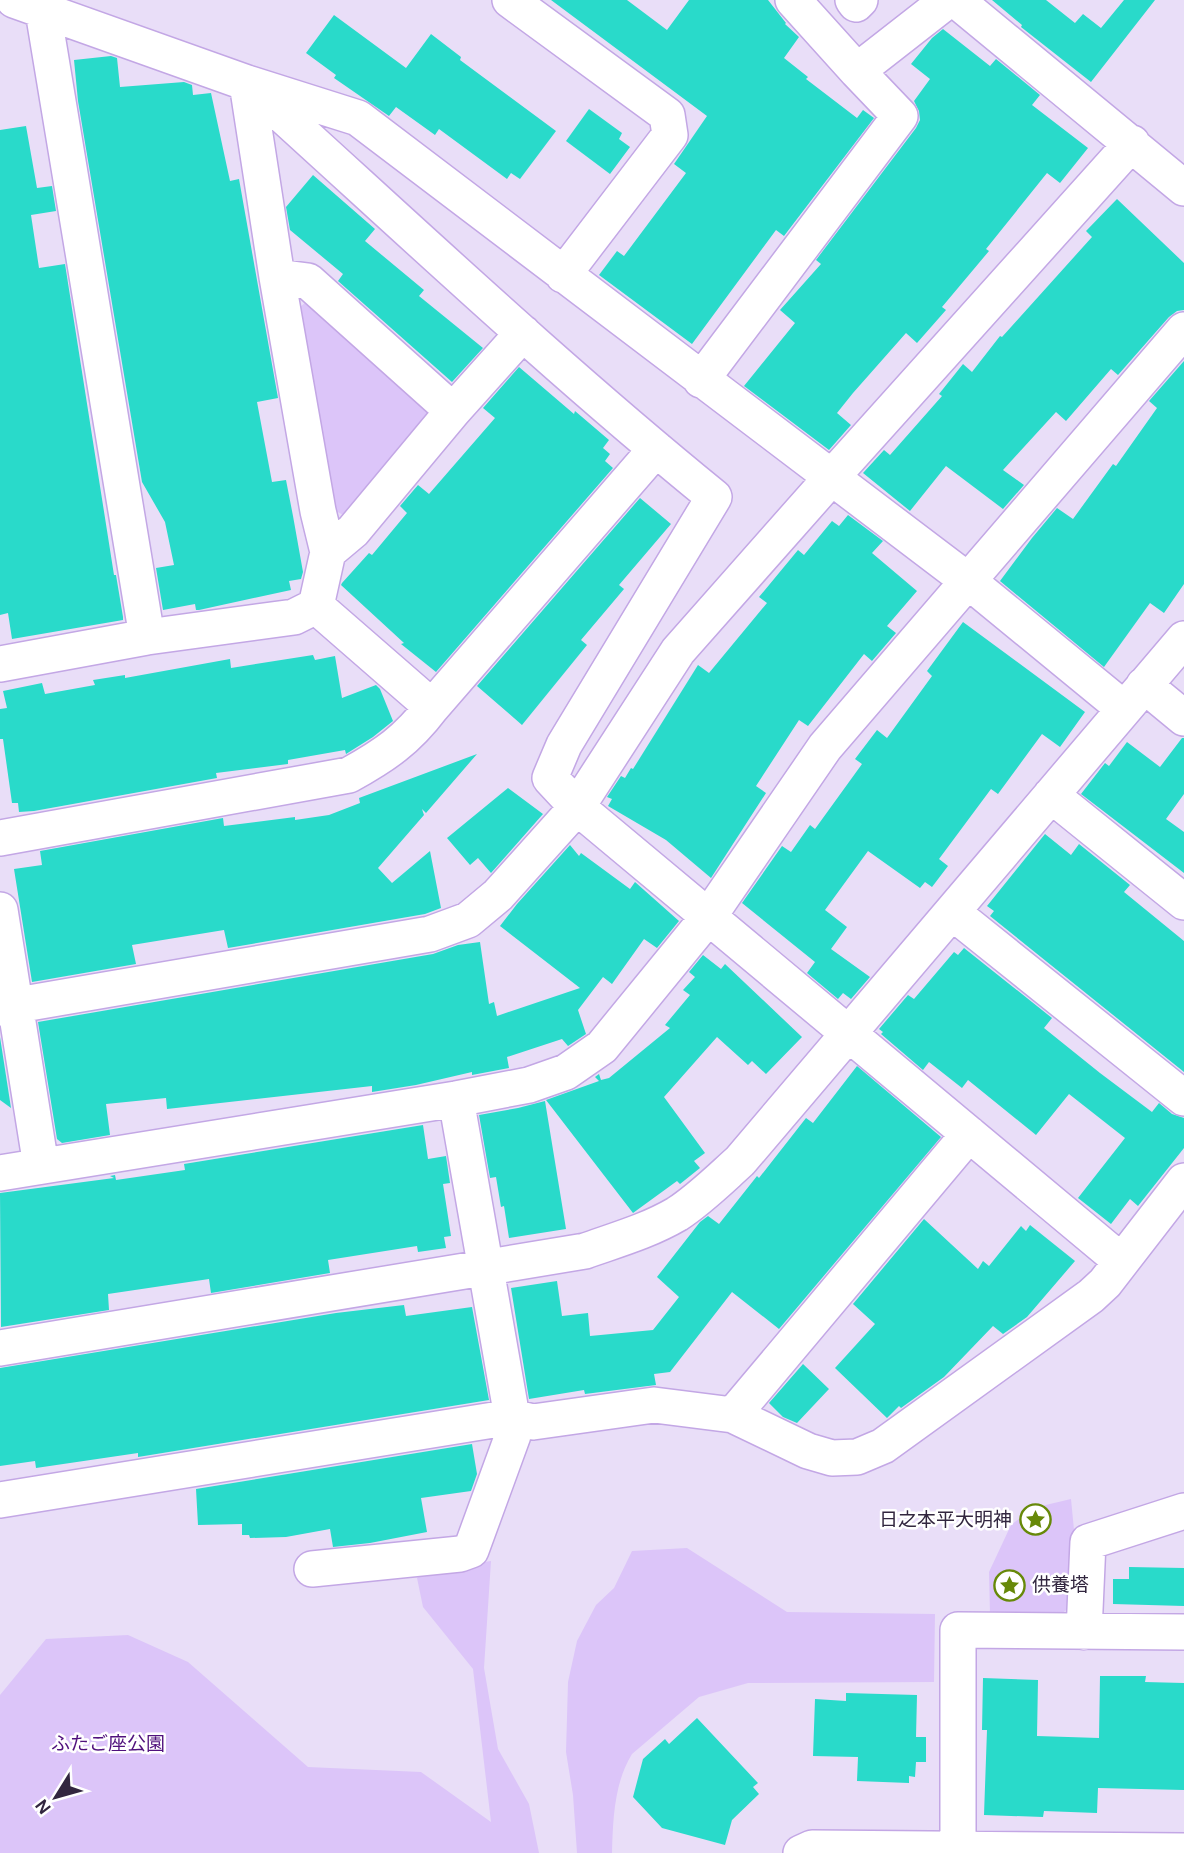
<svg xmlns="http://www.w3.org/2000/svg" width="1184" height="1853" font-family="Karla,'Noto Sans JP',sans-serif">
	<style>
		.park { fill: #dcc5f9 }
		.building { fill: #29daca }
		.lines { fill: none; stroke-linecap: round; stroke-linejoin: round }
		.minor-casing { stroke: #c3a7e5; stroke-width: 38 }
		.minor { stroke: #fff; stroke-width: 35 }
		.labels { text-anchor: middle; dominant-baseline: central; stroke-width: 5; stroke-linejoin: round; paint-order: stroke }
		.poi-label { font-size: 19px; fill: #32263f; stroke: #fff; text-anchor: end }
		.park-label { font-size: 19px; fill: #50117d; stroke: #fff }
	</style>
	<rect width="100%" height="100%" fill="#e9def8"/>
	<path class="park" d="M312,297L431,403L432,419L347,517L332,509L299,308Z
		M1071,1499L1074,1530L1073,1604L1058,1617L990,1614L989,1572L1011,1525L1033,1508Z
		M687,1548L787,1612L935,1614L934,1682L748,1683L699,1697L632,1754C614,1783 613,1820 612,1853H577L573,1795L566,1752L568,1682L577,1641L596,1605L614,1588L632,1551Z
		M491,1561L484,1668L498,1749L529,1804L539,1853H0V1695L46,1639L128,1635L188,1662L308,1767L421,1772L491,1822L473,1669L423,1607L417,1578L425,1570Z"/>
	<path class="building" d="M551,0H627L667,30L689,0H768L786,23L785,24L799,37L784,58L808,77L806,79L857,118L863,110L874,118L784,236L776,230L692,344L599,275L617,251L624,256L686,173L674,164L707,116Z
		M992,0H1046L1075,23L1083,14L1101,28L1124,0H1155L1091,82L1021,27L1022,25Z
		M334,15L406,68L431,34L461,57L460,60L556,131L520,179L511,173L507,179L439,129L435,135L396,107L389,116L334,78L336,75L306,53Z
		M943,29L990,66L996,59L1040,95L1032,105L1088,148L1060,183L1047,173L986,249L989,251L942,307L946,310L917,343L906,333L853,393L837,413L851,425L829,450L744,386L795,323L780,310L821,264L816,260L916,128L920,120L919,111L914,101L930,79L911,64L932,38Z
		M111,56L117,58L120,87L184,82L192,85L193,95L211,93L230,181L239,179L278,398L257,402L272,482L286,480L293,516L303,572L301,579L289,581L291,590L199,610H196L195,604L163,610L156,568L174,565L165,522L142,482L78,101L74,60Z
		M589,109L622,133L619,139L630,147L610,174L566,141Z
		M26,126L37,188L52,186L56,211L31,215L39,268L65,264L114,575H116L123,617V620L12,639L8,613L0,615V130Z
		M313,175L375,229L365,241L424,290L419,296L483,348L452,382L338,281L343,274L290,230L286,207Z
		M1117,199L1184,263V310L1177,311L1169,317L1118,375L1111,369L1066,421L1056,412L1003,470L1024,485L1003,509L946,466L910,511L863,473L884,450L890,455L942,396L939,394L963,364L972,372L1000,336L1002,337L1092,237L1086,231Z
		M1184,361V584L1164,613L1150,603L1104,667L1000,581L1032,538L1057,508L1073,519L1113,464L1116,466L1157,408L1149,401Z
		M519,367L574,414L575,411L609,440L603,448L610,454L605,461L613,468L436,672L401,644L404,643L341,585L342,583L369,553L372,555L407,513L400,506L418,485L429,494L495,418L483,408Z
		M640,498L671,524L619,585L624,589L581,640L587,645L522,725L477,686Z
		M848,515L883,541L872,553L917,591L887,626L896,633L872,661L864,654L808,726L799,720L756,786L766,793L711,878L666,840L608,806L612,799L607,797L621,776L625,778L631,768L633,769L698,665L709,673L767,603L759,597L798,550L804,555L832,521L839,526Z
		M963,622L1085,712L1060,747L1042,734L998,794L991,789L939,859L948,866L932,887L925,882L920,888L868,851L825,910L847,927L831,949L870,977L851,999L843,993L838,999L807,973L815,962L742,903L782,846L791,852L810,825L815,829L862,764L855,759L877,730L887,738L932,676L927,671Z
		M313,655L315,660L335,656L342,698L376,685L380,689L393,721L373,737L346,754L345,750L288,760V764L216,773L217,778L34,811L19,812L18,803H12L3,739H0V709L7,708L3,691L42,683L45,694L95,685L93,680L125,675V678L230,659L231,668Z
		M1182,738H1184V794L1166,819L1184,832V873L1081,794L1105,763L1109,766L1127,742L1160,767Z
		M477,754L426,813L422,809L424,815L378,868L392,883L430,851L441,908L425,914L228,948L224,930L132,945L136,964L32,982L14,869L42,865L40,851L223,818L224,826L295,817V820L329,815L360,803L359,798Z
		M508,788L543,814L491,873L478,858L470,865L447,838Z
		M1045,834L1071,855L1079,844L1130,885L1124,892L1184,941V1072L990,916L994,911L987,906Z
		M570,845L579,856L581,853L630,889L635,882L679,921L657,948L644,939L612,984L603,977L578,1010L586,1034L568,1046L562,1039L507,1057L509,1068L472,1075V1072L416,1085L372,1092V1086L167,1109L166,1098L106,1104L110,1135L62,1143L57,1139L38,1022L433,954L458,945L480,942L489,1004L494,1002L497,1016L580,988L500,926L517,904Z
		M964,948L1052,1018L1044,1028L1100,1073L1152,1112L1159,1103L1172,1114L1184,1118V1148L1138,1206L1130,1199L1111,1224L1078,1198L1125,1138L1069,1094L1036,1135L968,1080L962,1088L929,1062L923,1070L881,1034L883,1032L879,1029L908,995L914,999L954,952L958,955Z
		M703,955L721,969L725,964L802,1037L766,1074L752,1061L748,1065L717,1037L664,1097L705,1153L694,1161L700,1168L680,1184L677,1181L633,1213L546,1100L599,1081L595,1077L599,1074L601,1080L609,1078L670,1028L665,1025L690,995L683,990L695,977L689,972Z
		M0,1037L11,1108L0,1100Z
		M857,1066L941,1137L779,1329L732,1292L670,1372L654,1374L656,1385L585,1394L584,1390L529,1399L511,1288L557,1281L562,1316L588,1313L590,1336L653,1330L679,1297L657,1277L700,1222L708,1216L719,1224L757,1176L759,1178L806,1118L813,1123Z
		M545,1101L566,1229L509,1238L504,1206L501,1207L496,1177L490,1178L479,1115L518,1108Z
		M423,1125L428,1159L446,1156L450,1183L443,1184L451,1236L444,1237L446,1248L418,1252L417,1246L328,1260L330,1273L211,1293L209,1279L108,1294L109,1310L1,1327L0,1193L114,1178L110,1176L115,1175L116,1180L185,1170L184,1164Z
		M924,1219L978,1269L983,1261L989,1266L1021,1226L1026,1231L1030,1225L1075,1261L1027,1317L1003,1334L993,1326L944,1377L901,1408L899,1406L887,1418L835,1368L875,1324L853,1304Z
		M404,1305L406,1316L472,1307L489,1400L138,1457V1453L36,1468L35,1461L0,1466V1368L336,1313Z
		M803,1364L829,1389L797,1423L783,1417L769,1403Z
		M472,1444L477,1474L471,1491L421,1498L427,1532L370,1543L333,1547L330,1529L286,1537L250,1538L249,1535H242V1524L198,1525L196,1489Z
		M1129,1567L1184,1568V1606L1113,1604V1579H1129Z
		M1100,1676H1146L1145,1682L1184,1683V1790L1098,1788L1097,1813L1044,1811L1043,1817L984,1815L987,1730H982L983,1678L1038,1680L1037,1736L1099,1738Z
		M846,1693L917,1695L916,1737H926V1762H916L915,1777L909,1776V1783L857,1781L858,1757L813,1756L815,1699L846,1701Z
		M697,1718L758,1783L753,1787L759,1794L732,1820L725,1845L662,1828L633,1797L643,1759L665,1739L669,1744Z"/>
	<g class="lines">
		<defs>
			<path id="minor" d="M14,0L247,83L358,118L967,580L1123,708
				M510,0L667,115L670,135L563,275
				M793,0L857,71L948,0
				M853,0L856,4L860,0
				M956,0L1184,188
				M43,11L147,637
				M247,83C401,222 553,366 714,497L564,745L550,778L577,807L1121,1261
				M277,277L308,281L453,411
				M701,380L900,116L857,71
				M328,552L353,531L453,411L523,333
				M316,606L432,707
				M0,664L147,637L294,617L316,606L328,552L318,511L277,277L247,83
				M1144,685L1184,718
				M1051,795L1184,902
				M0,838L349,775C385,755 407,740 432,707L656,449
				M0,910L41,1166
				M952,912L1184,1098
				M0,1008L430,934L468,920L498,895L577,807L678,651L830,479L1132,143
				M0,1173L456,1099L529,1085L566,1072L602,1047L709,916L825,747L1184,330
				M0,1348L585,1251C616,1240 648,1231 677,1214C700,1199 720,1179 740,1161L1184,639
				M733,1415L969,1134
				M0,1500L512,1417L456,1099
				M312,1569L460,1554L471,1550L513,1435L512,1417L533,1422L654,1405L733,1415L808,1451L832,1458L857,1457L883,1446L1091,1296L1105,1283L1184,1181
				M1084,1632L1088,1542L1184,1511
				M801,1853L812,1848L1184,1851
				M958,1853V1630L1184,1632"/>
		</defs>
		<use href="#minor" class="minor-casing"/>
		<use href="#minor" class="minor"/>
	</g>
	<defs>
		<symbol id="sight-ring" viewBox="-11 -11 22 22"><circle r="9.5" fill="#fff" stroke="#678909" stroke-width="1.5"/><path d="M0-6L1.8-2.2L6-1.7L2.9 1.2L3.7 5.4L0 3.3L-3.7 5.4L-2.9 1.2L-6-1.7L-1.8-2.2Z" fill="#678909"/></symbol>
	</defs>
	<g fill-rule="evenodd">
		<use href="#sight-ring" x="1018" y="1502" width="35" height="35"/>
		<use href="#sight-ring" x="992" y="1568" width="35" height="35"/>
	</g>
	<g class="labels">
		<g class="poi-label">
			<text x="1012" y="1520">日之本平大明神</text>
			<text x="1032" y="1585" text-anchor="start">供養塔</text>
		</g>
		<g class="park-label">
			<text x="108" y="1744">ふたご座公園</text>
		</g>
	</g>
	<g transform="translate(56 1797) rotate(233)" stroke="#ffffff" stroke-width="5" paint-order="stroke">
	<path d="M0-5L12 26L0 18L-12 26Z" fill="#32263f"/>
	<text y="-10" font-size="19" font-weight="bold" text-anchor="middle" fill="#32263f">N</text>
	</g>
</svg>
